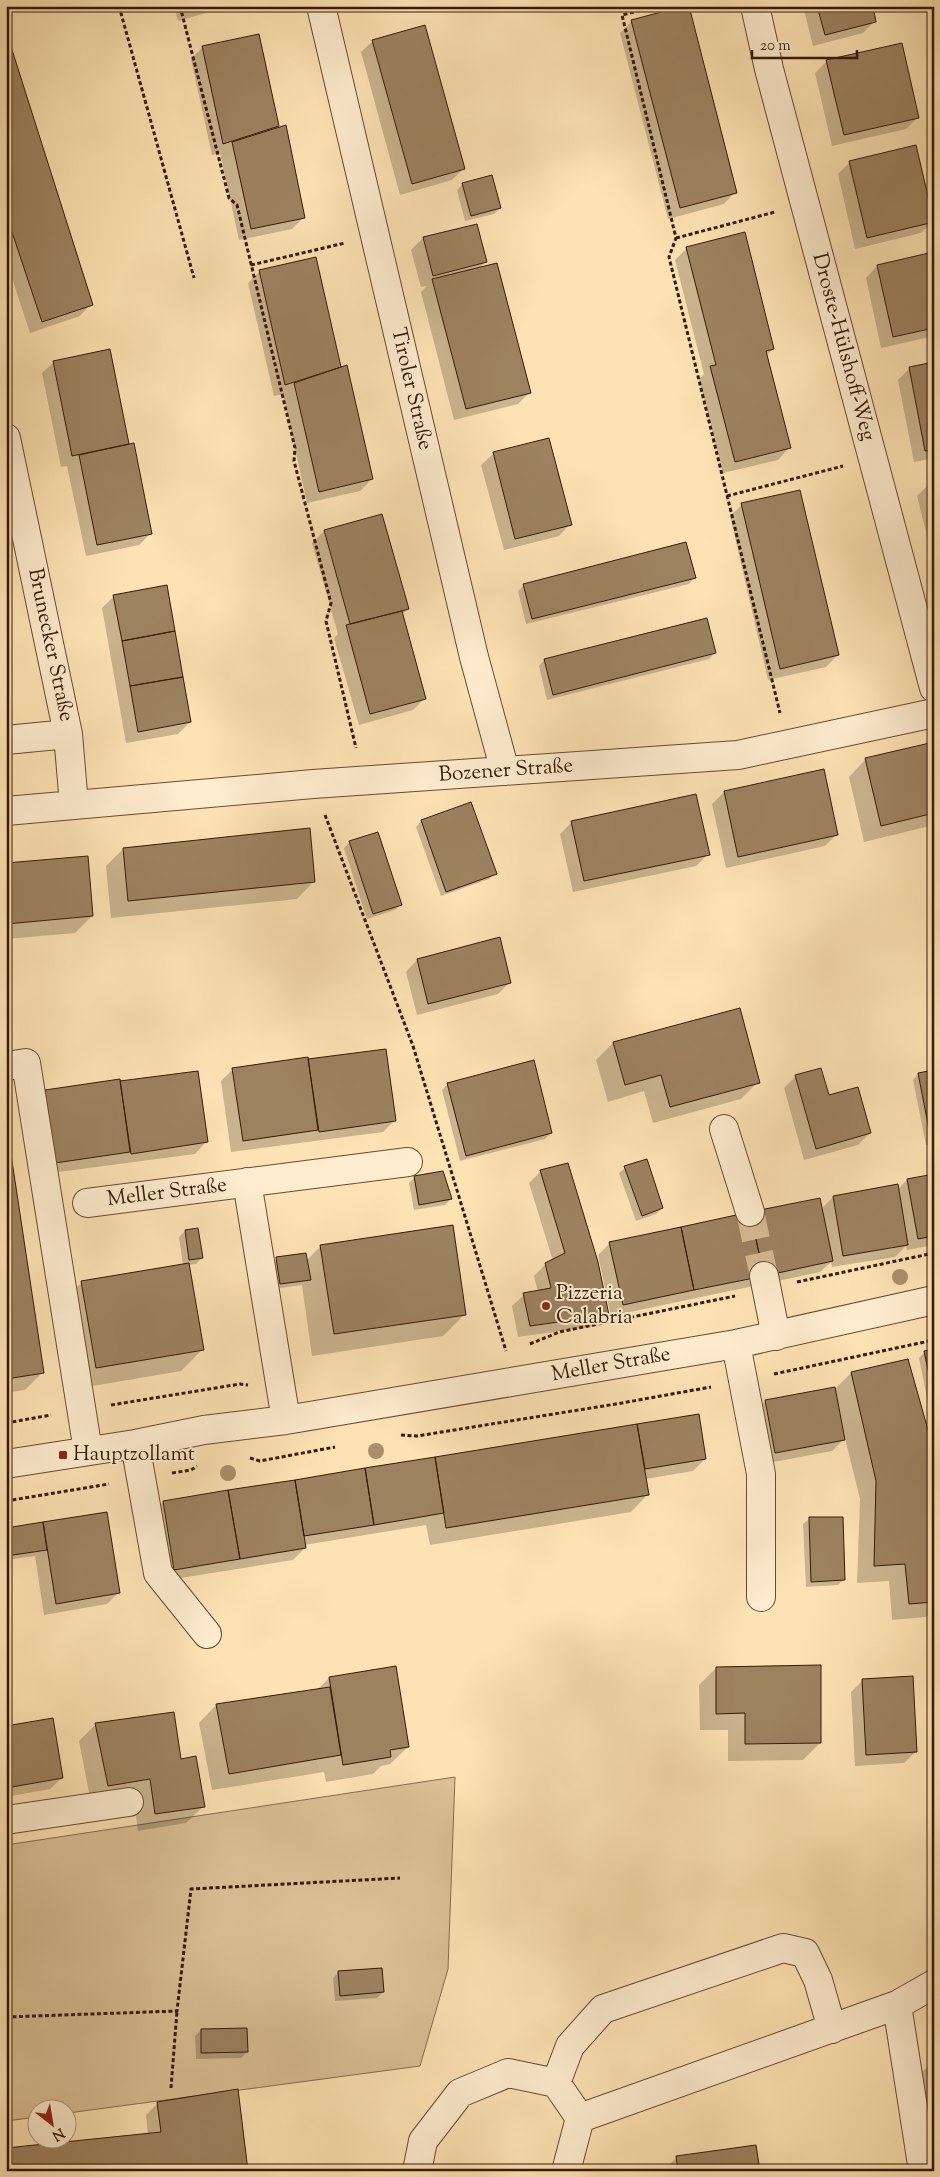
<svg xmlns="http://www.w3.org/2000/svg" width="940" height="2177" font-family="'Sorts Mill Goudy',serif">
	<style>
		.green { fill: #dbc096; stroke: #886c4e }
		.shadow { fill: #0003 }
		.building { fill: #9d8260; stroke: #361906 }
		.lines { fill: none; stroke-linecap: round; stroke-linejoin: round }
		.minor-tunnel { stroke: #d5ba90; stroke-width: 28; stroke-dasharray: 28 14; stroke-linecap: butt }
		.minor-casing { stroke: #684b31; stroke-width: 30 }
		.path { stroke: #361906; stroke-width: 3; stroke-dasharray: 4 2.5; stroke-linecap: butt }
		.minor { stroke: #feecce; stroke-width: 28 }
		.tree { fill: #ab8f6c }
		.poi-dot { fill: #8f2418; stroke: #feecce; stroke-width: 2 }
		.labels { text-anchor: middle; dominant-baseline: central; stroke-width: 4; stroke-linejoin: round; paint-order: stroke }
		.street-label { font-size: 21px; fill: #361906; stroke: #feecce }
		.poi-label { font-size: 21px; fill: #361906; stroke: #feecce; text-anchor: start }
	</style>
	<rect width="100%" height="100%" fill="#fde2b3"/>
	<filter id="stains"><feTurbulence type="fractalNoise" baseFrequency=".004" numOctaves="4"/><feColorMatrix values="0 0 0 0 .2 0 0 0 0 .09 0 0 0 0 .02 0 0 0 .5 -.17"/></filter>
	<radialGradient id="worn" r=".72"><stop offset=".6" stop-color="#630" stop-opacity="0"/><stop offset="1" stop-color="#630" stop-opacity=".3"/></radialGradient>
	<path class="green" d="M455,1777L448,1969L420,2066L68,2113V2110H38L37,2117L6,2121V1845Z"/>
	<path class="shadow" d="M174,6H231L178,21Z
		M803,6H871L875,21L863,33L813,46Z
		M632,21L735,192L724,204L668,219L620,33Z
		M258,35L278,127L285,126L304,217L292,229L239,240L220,153L212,155L191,59L203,47Z
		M6,37L91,304L80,316L30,333L6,260Z
		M373,41L463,169L452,180L400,195L361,52Z
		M827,61L918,117L906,129L832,146L815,73Z
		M849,163L933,221L921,233L855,249L838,174Z
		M463,184L500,208L494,214L465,221L457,190Z
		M476,225L486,262L479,268L530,392L518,404L454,420L421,292L427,286L421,287L411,250L423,238Z
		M687,248L773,349L766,356L789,448L778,460L723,473L699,379L704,374L675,260Z
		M932,254L934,336L881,348L866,278L877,266Z
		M315,258L340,369L372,479L360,491L307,503L283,394L274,396L248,283L260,271Z
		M109,350L128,445L151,533L139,545L86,556L67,466L61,467L42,373L54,362Z
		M934,363V458L914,462L898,380L910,368Z
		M548,439L570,524L559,536L504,550L481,465L493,454Z
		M934,483V563L917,496L929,484Z
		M742,505L838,655L826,667L768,680L730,516Z
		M382,515L408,609L401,615L425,698L413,710L359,725L334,638L338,634L312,543L324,531Z
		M694,578L689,584L526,624L518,591L524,585Z
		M114,596L190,722L178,734L126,743L102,608Z
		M715,653L709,659L547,700L539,666L544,660Z
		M934,743V825L864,842L849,777L866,759Z
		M823,771L837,834L825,846L726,868L712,804L724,792Z
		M421,821L495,873L489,879L441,896L416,827Z
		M572,822L708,854L696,866L573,892L560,834Z
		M350,842L401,904L395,910L367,919L344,848Z
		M123,849L314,881L297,899L111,918L106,866Z
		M6,864L92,916L75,933L6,939Z
		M417,960L510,982L498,994L417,1015L406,972Z
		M613,1043L758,1082L741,1099L653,1123L644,1091L608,1102L596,1060Z
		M385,1050L395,1120L383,1132L231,1152L221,1081L233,1069Z
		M934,1071V1144L926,1145L913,1080L918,1074Z
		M197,1072L206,1142L195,1154L43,1174L33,1103L45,1091Z
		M796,1076L828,1097L870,1133L858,1145L804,1160L784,1088Z
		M448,1084L551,1133L545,1139L460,1161L442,1090Z
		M6,1130L42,1373L25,1390L6,1393Z
		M625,1168L662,1208L656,1214L636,1221L619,1173Z
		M541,1171L608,1314L596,1326L518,1337L512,1306L524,1295L538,1292L534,1276L546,1264L553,1261L529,1183Z
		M934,1175V1245L907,1250L906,1246L895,1257L832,1267L831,1262L820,1272L611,1316L598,1255L610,1243L821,1209L833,1197L897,1190L907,1180Z
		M415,1177L451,1199L445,1205L414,1210L409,1183Z
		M185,1231L202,1258L196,1264L188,1265L203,1349L181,1371L75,1389L60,1304L82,1282L183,1265L179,1237Z
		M321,1246L465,1314L443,1336L312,1356L302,1285L274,1289L271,1264L277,1258L306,1261Z
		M934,1350V1412L930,1413L919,1358L925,1352Z
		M851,1373L929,1439L934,1438V1610L926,1617L892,1620L889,1581L857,1583L860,1499L845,1438L832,1451L763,1464L753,1413L765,1401L834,1388V1390Z
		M638,1425L705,1459L693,1471L645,1479L648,1494L631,1512L430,1545L426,1525L304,1545L305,1548L293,1560L162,1581L151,1514L163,1502Z
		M106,1513L119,1592L107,1604L44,1615L35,1556L6,1560V1529Z
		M809,1519L843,1580L838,1585L806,1587L803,1524Z
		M716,1668L820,1743L803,1760L728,1761V1730H700L699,1685Z
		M329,1678L408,1747L390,1764L381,1766L373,1774L326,1782L324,1772L212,1790L199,1723L216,1705L317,1690Z
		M863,1680L916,1751L904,1763L855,1766L851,1692Z
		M96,1724L180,1761L204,1806L186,1823L138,1831L133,1796L91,1803L79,1741Z
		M6,1727L62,1778L50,1789L6,1797Z
		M339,1972L383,1992L377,1998L335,2001L333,1978Z
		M201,2030L247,2052L241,2058L196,2059L195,2036Z
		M934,2060V2114L921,2115L916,2078Z
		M158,2103L248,2171L148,2135L146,2115Z
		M676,2158L759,2171H663Z"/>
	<path class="building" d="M684,6H689L737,193L680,208L631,20Z
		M817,6H873L876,22L825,35Z
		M425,25L465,169L412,184L372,40Z
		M7,34L93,305L42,322L6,214Z
		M259,34L279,126L223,144L202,46Z
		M902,43L919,118L844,135L826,60Z
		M286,125L305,218L251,229L232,142Z
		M916,145L934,222L867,238L849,161Z
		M492,175L501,208L471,216L462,183Z
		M477,224L487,262L433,276L423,237Z
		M745,232L774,349L766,351L791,448L735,462L710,366L716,365L686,247Z
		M933,252L934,328L893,337L877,265Z
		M316,257L341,367L285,385L259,270Z
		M497,263L531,393L466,409L432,279Z
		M110,349L129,444L72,456L53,361Z
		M934,362V450L925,451L909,367Z
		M347,365L373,479L319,492L294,383Z
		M549,438L572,525L515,539L493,452Z
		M134,443L152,534L97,545L79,455Z
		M934,482V504L929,483Z
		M800,490L839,655L780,669L741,503Z
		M382,514L409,609L350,624L324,530Z
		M686,542L696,578L532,619L523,584Z
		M167,585L175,631L122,641L113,595Z
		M402,611L426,699L370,714L346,625Z
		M707,618L716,653L553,695L544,659Z
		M175,631L183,677L130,686L122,641Z
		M183,677L191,722L138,732L130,686Z
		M934,742V813L881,826L865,758Z
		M824,769L838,835L738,857L724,791Z
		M696,794L710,855L584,881L571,821Z
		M471,802L497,874L446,892L421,820Z
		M310,828L315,882L128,901L123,848Z
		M378,832L402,905L373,914L349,841Z
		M88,856L93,916L6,924V863Z
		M500,937L511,983L428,1004L417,959Z
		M740,1008L760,1083L670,1107L661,1075L625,1085L613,1042Z
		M386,1049L396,1121L319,1132L308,1059Z
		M308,1057L318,1130L243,1141L232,1068Z
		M534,1060L552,1133L466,1156L447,1083Z
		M821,1068L829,1095L858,1087L871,1133L816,1149L795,1075Z
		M934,1070V1140H931L918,1073Z
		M198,1071L208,1142L131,1154L120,1081Z
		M120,1079L130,1152L55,1163L45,1090Z
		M6,1121L44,1373L6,1379Z
		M647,1159L663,1208L642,1216L624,1166Z
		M568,1163L598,1262L609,1315L530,1326L523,1293L551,1288L545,1263L565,1253L540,1170Z
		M443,1171L452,1199L419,1205L414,1176Z
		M934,1174V1236L918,1239L907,1179Z
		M898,1184L908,1245L843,1256L833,1196Z
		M820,1198L833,1261L764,1276L750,1212Z
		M750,1212L764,1276L694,1290L681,1227Z
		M453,1225L466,1315L334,1334L320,1245Z
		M681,1227L694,1290L623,1305L609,1242Z
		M198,1228L203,1258L189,1260L185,1230Z
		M306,1253L311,1280L280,1284L276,1257Z
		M189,1263L204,1350L96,1368L81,1281Z
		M934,1349V1399L924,1351Z
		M908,1359L930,1437H934V1602L909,1604L905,1564L874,1566L876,1481L851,1372Z
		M835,1387L845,1440L775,1453L765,1400Z
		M699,1414L706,1459L645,1469L637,1424Z
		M637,1424L649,1495L446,1528L435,1457Z
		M435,1457L444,1513L374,1525L365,1468Z
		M365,1468L374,1525L304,1536L295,1480Z
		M295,1480L306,1548L240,1559L228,1490Z
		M228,1490L240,1559L174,1570L163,1501Z
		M107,1512L120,1593L56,1604L43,1522Z
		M809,1517H843L845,1580L811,1582Z
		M43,1522L47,1550L6,1556V1528Z
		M821,1665V1743L745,1744V1713L716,1714V1667Z
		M396,1666L409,1747L390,1750L391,1757L343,1765L329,1677Z
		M913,1676L917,1752L866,1755L862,1679Z
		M330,1687L341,1755L229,1774L216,1704Z
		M174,1712L181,1759L196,1756L205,1807L155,1814L150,1779L108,1786L95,1723Z
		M53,1718L63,1778L6,1788V1726Z
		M382,1968L384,1992L340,1996L338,1971Z
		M247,2028L248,2052L201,2053V2029Z
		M238,2089L248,2171H6V2148L161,2132L157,2102Z
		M756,2145L760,2171H678L676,2156Z"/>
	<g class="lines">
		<path class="minor-tunnel" d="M750,1212L764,1276"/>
		<defs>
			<path id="minor" d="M321,6L474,657L505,771
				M755,6L769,69L934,688
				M6,438L68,734L74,805
				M6,740L68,734
				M6,811L313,784L738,755L934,713
				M6,1066L26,1063L88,1451
				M724,1129L750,1212
				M247,1182L286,1420
				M87,1203L408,1162
				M764,1276L776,1336
				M736,1344L761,1474V1597
				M135,1444L158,1573L207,1634
				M6,1464L135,1444L204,1430L286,1420L736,1344L934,1300
				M6,1820L129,1802
				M897,2005L923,2171
				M556,2083L570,2046L603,2009L783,1948L805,1953L818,1980L832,2029
				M580,2118L897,2005L934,1984
				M417,2171L423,2141L460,2093L508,2073L556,2083L580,2118L566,2171"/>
		</defs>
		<use href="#minor" class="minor-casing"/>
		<path class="path" d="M119,6L194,278
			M180,6L229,198L237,205L295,448L294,461L331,603L326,621L356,748
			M659,6L622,15L676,238L669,257L780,713
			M676,238L775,212
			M251,265L345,243
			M727,496L843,466
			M325,815L413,1046L506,1351
			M797,1282L934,1253
			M530,1344L559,1332L735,1296
			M774,1374L934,1340
			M111,1405L240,1384L248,1385
			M6,1423L51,1415
			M401,1435L417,1436L616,1404L711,1387
			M250,1458L260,1461L335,1447
			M172,1473L191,1470L197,1466
			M6,1501L109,1484
			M6,2017L177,2011L191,1889L400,1878
			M171,2088L177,2011"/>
		<use href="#minor" class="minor"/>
	</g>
	<g class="tree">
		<circle cx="900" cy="1277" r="8"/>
		<circle cx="376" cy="1451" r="8"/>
		<circle cx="228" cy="1473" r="8"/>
	</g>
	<g class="poi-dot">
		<circle cx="546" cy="1306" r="5"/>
		<rect x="58" y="1450" width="10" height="10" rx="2.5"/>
	</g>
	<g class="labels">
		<g class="street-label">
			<text transform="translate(843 347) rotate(75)">Droste-Hülshoff-Weg</text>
			<text transform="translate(411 389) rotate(77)">Tiroler Straße</text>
			<text transform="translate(50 645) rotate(78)">Brunecker Straße</text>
			<text transform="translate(506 771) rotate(-4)">Bozener Straße</text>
			<text transform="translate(167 1193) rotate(-7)">Meller Straße</text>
			<text transform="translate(611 1365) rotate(-10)">Meller Straße</text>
		</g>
		<g class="poi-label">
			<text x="556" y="1294">Pizzeria<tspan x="556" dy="24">Calabria</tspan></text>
			<text x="73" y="1455">Hauptzollamt</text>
		</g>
	</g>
	<rect width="940" height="2177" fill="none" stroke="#fde2b3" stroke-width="25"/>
	<rect x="8" y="8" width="925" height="2162" fill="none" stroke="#361906" stroke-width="2.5"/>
	<rect x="12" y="12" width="915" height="2152" fill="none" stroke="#361906"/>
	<g transform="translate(52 2124) rotate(149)"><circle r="24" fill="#feecce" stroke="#ae987e"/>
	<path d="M0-4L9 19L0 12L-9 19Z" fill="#8f2418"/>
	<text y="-8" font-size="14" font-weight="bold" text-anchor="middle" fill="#361906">N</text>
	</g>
	<path d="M752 50v8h105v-8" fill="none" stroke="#361906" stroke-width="2.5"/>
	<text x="760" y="50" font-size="15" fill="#361906" stroke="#feecce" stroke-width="4" paint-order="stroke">20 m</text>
	<rect width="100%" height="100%" filter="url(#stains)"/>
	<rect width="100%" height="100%" fill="url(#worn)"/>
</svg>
